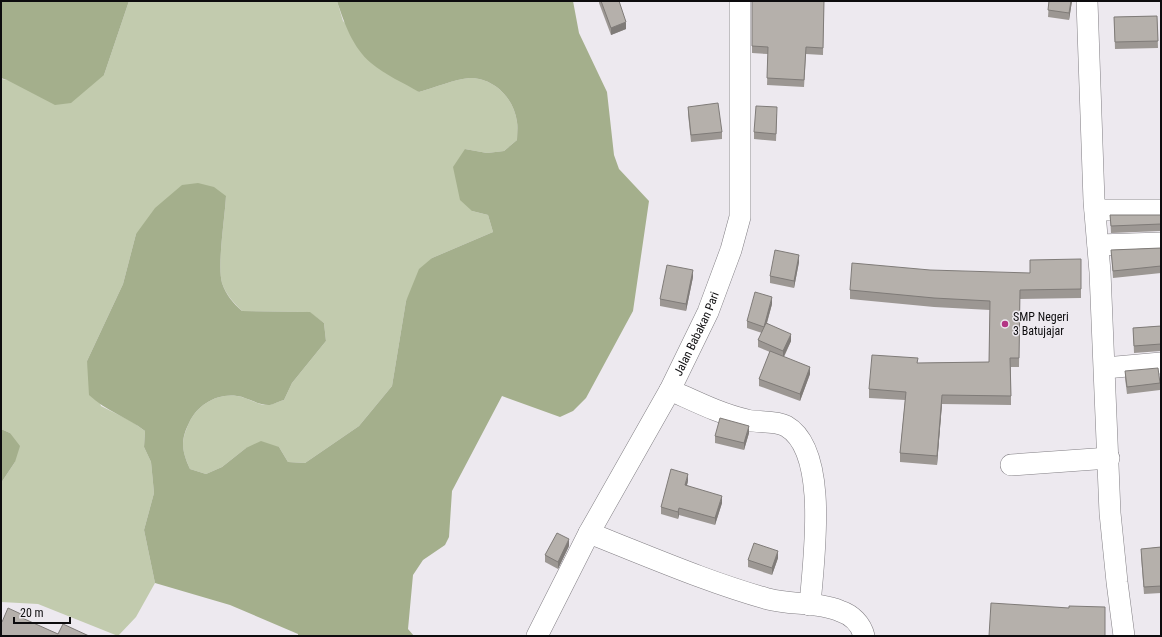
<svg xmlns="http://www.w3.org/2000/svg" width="1162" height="637" font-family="'Roboto Condensed',sans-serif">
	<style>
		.green { fill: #c2cbae }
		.forest { fill: #a4af8c }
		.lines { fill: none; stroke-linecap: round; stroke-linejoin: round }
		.street-casing { stroke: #827f84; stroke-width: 22 }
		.street { stroke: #fff; stroke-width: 21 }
		.wall { fill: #9c9793 }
		.shaded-wall { fill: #7f7b78 }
		.building { fill: #b5b0ab; stroke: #7f7b78 }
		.poi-dot { fill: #b33584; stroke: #ede9ef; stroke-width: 1.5 }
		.labels { text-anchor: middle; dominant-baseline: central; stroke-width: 3; stroke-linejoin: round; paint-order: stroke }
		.poi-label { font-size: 12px; fill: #0d0c0e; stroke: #ede9ef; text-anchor: start }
		.street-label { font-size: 12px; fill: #0d0c0e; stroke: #ede9ef }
	</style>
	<rect width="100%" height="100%" fill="#ede9ef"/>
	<path class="green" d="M129,1H337L343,21L419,92C434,88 455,79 470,78C494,78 514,98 517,122C518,128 517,134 517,140L504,151L487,153L465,149L472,211L488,215L493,232L432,258L406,301L392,386L359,426L305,463L288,462L279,447L246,448L222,467L206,474L190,469C182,451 180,442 189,423C197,405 217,393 237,396C247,397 259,406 269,405C274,404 280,401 284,400L292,383L326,341L324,323L309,312L242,311C234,303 226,295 222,283C217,265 225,217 226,196L136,234L123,284L87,361L101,406L131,421L145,431L144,447L151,462L154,493L144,530L155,583L136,617L118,636L38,604L1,602V483L15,462L10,433L1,429V79L7,80L104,75Z"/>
	<path class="forest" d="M1,1H129L104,75L71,103L55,105L7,80L1,78Z
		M337,1H573L579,33L607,92L614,155L619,169L649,201L633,311L586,398L573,411L560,417L502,396L452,491L449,537L445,545L423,560L413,575L408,629L414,636H298V634L230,605L155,583L144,530L154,493L151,462L144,447L145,431C127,417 106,411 89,395L87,361L123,284L136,234L155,208L182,185L198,183L214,187L226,196C225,217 217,265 222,283C226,295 233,303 242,311L310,312L324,323L326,341L292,383L284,400C280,401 274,404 270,405C260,406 247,397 237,396C217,393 197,405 189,423C180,441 182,451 190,469L206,474L222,467L246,448L261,441L279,447L288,462L305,463L359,426L392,386L406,301L419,269L432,258L493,232L488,215L472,211L460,200L453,167L465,149L487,153L504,151L517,140C517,134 518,128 517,122C514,98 494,78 470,78C455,79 434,88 419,92C404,83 385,75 371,63C353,48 344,23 337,1Z
		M1,429L10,433L20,446L15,462L1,483Z"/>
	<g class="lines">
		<defs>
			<g id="street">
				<path d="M1087,1L1094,201L1100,272L1110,513L1117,582L1124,636"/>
				<path d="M1095,210H1161"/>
				<path d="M1098,245L1161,243"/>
				<path d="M1105,368L1161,363"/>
				<path d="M670,390C695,401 720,414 747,420C758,423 775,420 786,426C830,451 813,562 810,605"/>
				<path d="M1011,465L1109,458"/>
				<path d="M589,533C648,556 707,582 768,599C792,605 818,602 840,611C852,615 861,624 864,636"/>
				<path id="s1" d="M537,636L589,533L670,390L708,312L731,250L740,217V1"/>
			</g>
		</defs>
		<use href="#street" class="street-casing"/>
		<use href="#street" class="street"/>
	</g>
	<path class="wall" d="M599,1H619L626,29L611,35L599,3Z
		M752,1H824L823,55L806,54L804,87L767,85L768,54L752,53Z
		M1049,1H1072L1069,20L1048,17Z
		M1157,16L1158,48L1115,49L1114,17Z
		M688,107L722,132V139L691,142L688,114Z
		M777,114L776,141L754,139V132Z
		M1110,215H1161V231L1111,233Z
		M1161,248V273L1113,278L1111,250Z
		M1081,259V298L1020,299L1019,367H1011V405L942,404L937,465L900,462V453L905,400L869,398V389L918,363L989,362L990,310L934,307L850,299V290L1030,273Z
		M799,262L794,288L770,283V276Z
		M693,277L686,311L660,306V299Z
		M772,304L767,323L791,341L784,357L810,374L800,401L759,386V379L770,352L758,347V340L762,333L747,328V321Z
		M1161,326V351L1134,353L1133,328Z
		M1125,371L1160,383V390L1127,394L1125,378Z
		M749,433L744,450L715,443V436Z
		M688,481L687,485L722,503L715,525L679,515L678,519L661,514V507Z
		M569,546L558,569L545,562V555Z
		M1161,547V593L1144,594L1141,556V549Z
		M778,558L772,575L748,567V560Z"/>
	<path class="shaded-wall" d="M1071,1H1072L1069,20V13Z
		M626,22V29L611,35V28Z
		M799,255V262L794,288V281Z
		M693,270V277L686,311V304Z
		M772,297V304L764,333V327Z
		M791,334V341L783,358V351Z
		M810,367V374L800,401V394Z
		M942,395V404L937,465V456Z
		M749,426V433L744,450V443Z
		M688,474V481L685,492V485Z
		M722,496V503L715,525V518Z
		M679,508V515L678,519V512Z
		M569,539V546L558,569V562Z
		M778,551V558L772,575V568Z"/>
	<path class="building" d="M601,1H619L626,22L611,28Z
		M752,1H824L823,48L806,47L804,80L767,78L768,47L752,46Z
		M1049,1H1071L1069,13L1048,10Z
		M1157,16L1158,41L1115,42L1114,17Z
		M718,103L722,132L691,135L688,107Z
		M756,106L777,107L776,134L754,132Z
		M1110,215H1161V224L1111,226Z
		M1161,248V266L1113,271L1111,250Z
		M775,250L799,255L794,281L770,276Z
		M1081,259V289L1020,290L1019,358H1010L1011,396L942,395L937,456L900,453L906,392L869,389L872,355L918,358L917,363L989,362L990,301L934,298L850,290L852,263L930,270L1030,273V260Z
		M667,265L693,270L686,304L660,299Z
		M755,292L772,297L764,327L747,321Z
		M766,323L791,334L783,351L758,340Z
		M1161,326V344L1134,346L1133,328Z
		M770,351L810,367L800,394L759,379Z
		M1158,368L1160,383L1127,387L1125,371Z
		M720,418L749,426L744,443L715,436Z
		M671,469L688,474L685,485L722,496L715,518L679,508L678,512L661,507Z
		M557,533L569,539L558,562L545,555Z
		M754,543L778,551L772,568L748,560Z
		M1161,547V586L1144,587L1141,549Z
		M991,603L1069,608V606L1105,607V636H989Z
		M8,608L21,614L20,617L58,634L63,624L89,636H1V622H2Z"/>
	<circle class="poi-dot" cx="1005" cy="324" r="4"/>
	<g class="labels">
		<g class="poi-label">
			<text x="1013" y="317">SMP Negeri<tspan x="1013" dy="14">3 Batujajar</tspan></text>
		</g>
		<g class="street-label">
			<text stroke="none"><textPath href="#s1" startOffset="342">Jalan Babakan Pari</textPath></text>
		</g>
	</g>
	<rect width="1162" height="637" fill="none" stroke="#0d0c0e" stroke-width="4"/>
	<path d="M14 617v6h56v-6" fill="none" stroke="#0d0c0e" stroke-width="2"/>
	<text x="20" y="617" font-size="12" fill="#0d0c0e" stroke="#ede9ef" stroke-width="3" paint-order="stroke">20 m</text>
</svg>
